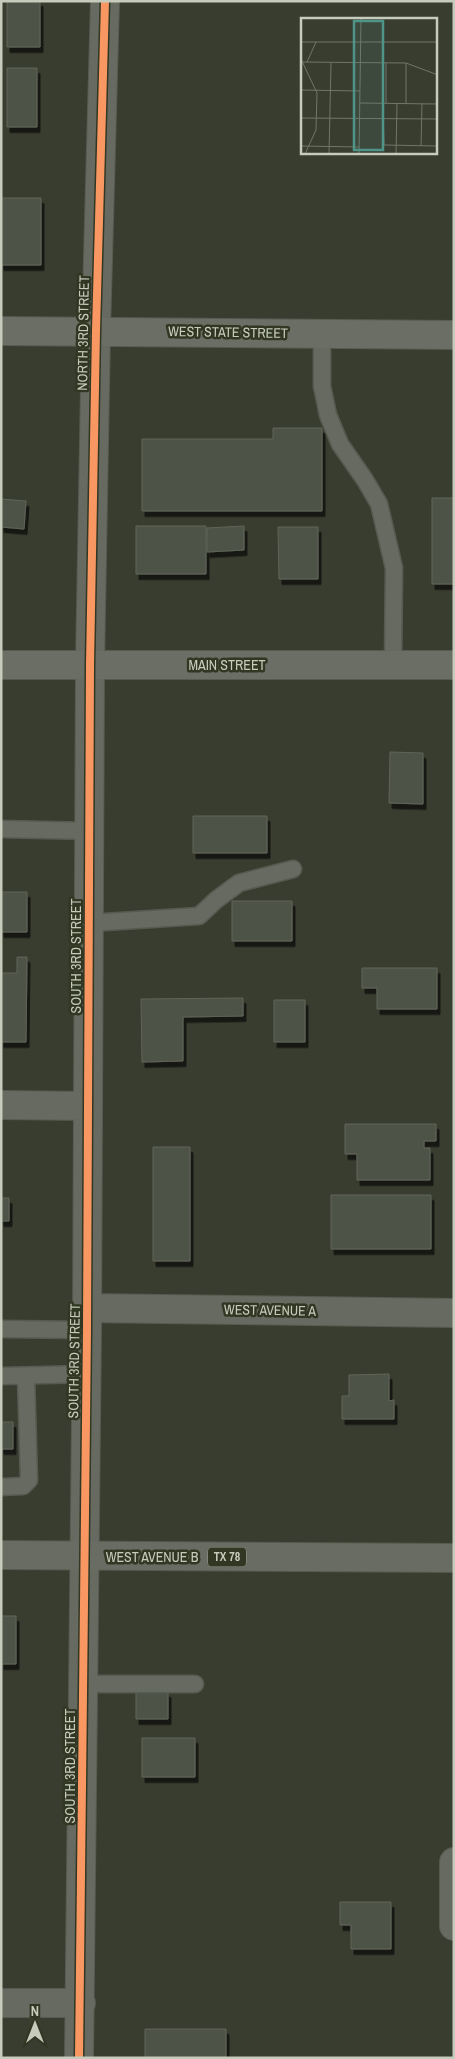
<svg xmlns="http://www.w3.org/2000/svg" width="455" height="2059" font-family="'Archivo Narrow',sans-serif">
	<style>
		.building { fill: #4e5247; stroke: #606459; filter: url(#shadow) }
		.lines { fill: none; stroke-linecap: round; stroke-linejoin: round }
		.lane-casing { stroke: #575a50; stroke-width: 19 }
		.street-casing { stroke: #575a50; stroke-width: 30 }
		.secondary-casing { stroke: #575a50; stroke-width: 30 }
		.primary-casing { stroke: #55594e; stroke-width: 30 }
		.lane { stroke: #676a60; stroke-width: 16 }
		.street { stroke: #676a60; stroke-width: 28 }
		.secondary { stroke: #6b6e65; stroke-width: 28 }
		.primary { stroke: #696c62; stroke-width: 28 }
		.cycleway-casing { stroke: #313723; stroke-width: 11 }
		.cycleway { stroke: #f99763; stroke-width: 8 }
		.labels { text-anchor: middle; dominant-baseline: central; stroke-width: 5; stroke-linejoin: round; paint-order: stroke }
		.shield { fill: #313723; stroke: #999f8e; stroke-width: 1 }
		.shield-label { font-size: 12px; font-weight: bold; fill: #c6cbbc }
		.street-label { font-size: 14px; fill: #c6cbbc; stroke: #313723 }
		.inset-road { fill: none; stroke: #717668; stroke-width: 1 }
		.view { fill: #4f9489; fill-opacity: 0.15; stroke: #4f9489; stroke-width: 2.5 }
		.inset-edge { fill: none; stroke: #c6cbbc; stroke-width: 2.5 }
	</style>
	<defs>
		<filter id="shadow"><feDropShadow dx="3" dy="5.5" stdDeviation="0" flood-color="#0009"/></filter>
	</defs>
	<rect width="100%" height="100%" fill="#393d30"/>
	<path class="building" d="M7,1H40V47H7Z
		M7,68H37V127H7Z
		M1,198H41V265H1Z
		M273,428H322V511H142V439H273Z
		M432,498H454V584H432Z
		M1,499L26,501L24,529L1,527Z
		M136,526H206V574H136Z
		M244,526V550L207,552V528Z
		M278,527H318V579H279Z
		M390,752L423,753V804L389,803Z
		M193,816H267V853H193Z
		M1,892H27V932H1Z
		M232,901H292V941H232Z
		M17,957H27L26,1042H1V973H17Z
		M362,968H437V1009H377V988H362Z
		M243,998V1016L183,1017V1061L142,1062L141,999Z
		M274,1000H305V1042H274Z
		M345,1124H436V1141H424V1148H430V1180H357V1154H345Z
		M153,1147H190V1261H153Z
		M331,1195H431V1249H331Z
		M1,1198H9V1221H1Z
		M389,1374V1401L394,1400V1419H342V1396H349V1375Z
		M1,1422H13V1449H1Z
		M1,1616H16V1664H1Z
		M136,1692H168V1719H136Z
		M142,1738H195V1777H142Z
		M340,1902H391V1949H351V1925H340Z
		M145,2029H226V2058H145Z"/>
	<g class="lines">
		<defs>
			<path id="lane" d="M322,334V386L328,415L340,444L365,480L379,504L394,568L393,665
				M1,829L90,831
				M89,923L199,916L216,900L239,883L293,869
				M1,1329L87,1330
				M1,1376L86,1374
				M1,1487L23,1486L29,1480L26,1376
				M83,1684H195"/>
			<path id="street" d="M1,1105L87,1106
				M87,1308L454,1313
				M454,1862V1926
				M1,2003H81
				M79,2058L87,1330L90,665L96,331L105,1"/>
			<path id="secondary" d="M1,331L454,335
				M1,665H454"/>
			<path id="primary" d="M1,1555L454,1558"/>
		</defs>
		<use href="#lane" class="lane-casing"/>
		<use href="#street" class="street-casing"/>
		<use href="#secondary" class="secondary-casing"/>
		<use href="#primary" class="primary-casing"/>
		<use href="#lane" class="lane"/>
		<use href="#street" class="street"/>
		<use href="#secondary" class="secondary"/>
		<use href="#primary" class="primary"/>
		<defs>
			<path id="cycleway" d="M79,2058L87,1330L90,665L96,331L105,1"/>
		</defs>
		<use href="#cycleway" class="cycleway-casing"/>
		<use href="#cycleway" class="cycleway"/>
	</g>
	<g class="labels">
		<rect class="shield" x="208" y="1547.5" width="38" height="19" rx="4"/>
		<g class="shield-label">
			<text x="227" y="1557">TX 78</text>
		</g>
		<g class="street-label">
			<text transform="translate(228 332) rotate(1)">WEST STATE STREET</text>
			<text transform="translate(83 333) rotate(-89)">NORTH 3RD STREET</text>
			<text x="227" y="665">MAIN STREET</text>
			<text transform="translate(76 956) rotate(-90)">SOUTH 3RD STREET</text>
			<text transform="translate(270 1310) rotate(1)">WEST AVENUE A</text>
			<text transform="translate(74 1361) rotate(-89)">SOUTH 3RD STREET</text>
			<text x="152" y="1557">WEST AVENUE B</text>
			<text transform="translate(70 1766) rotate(-90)">SOUTH 3RD STREET</text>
		</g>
	</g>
	<g transform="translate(301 18)">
		<rect width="136" height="136" fill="#393d30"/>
		<path class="inset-road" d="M0,24H137M0,41L16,75L15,112L4,136M0,44L105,45L137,57M6,44L15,24M85,45V85M0,72L59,73M59,85L137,86M82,85L83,127L137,128M105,85V45M0,100L137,101M0,128L58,129M120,128L121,86M28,136L30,45M58,136L60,0M95,136L96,85"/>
		<path class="view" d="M53,3H82V132H53Z"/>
		<rect width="136" height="136" class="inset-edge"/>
	</g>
	<rect width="455" height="2059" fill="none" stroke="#c6cbbc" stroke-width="5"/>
	<g transform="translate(35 2024)" stroke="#313723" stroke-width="4" paint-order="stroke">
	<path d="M0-4L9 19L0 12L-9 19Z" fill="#c6cbbc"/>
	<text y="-8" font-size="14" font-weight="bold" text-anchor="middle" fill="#c6cbbc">N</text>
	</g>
</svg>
